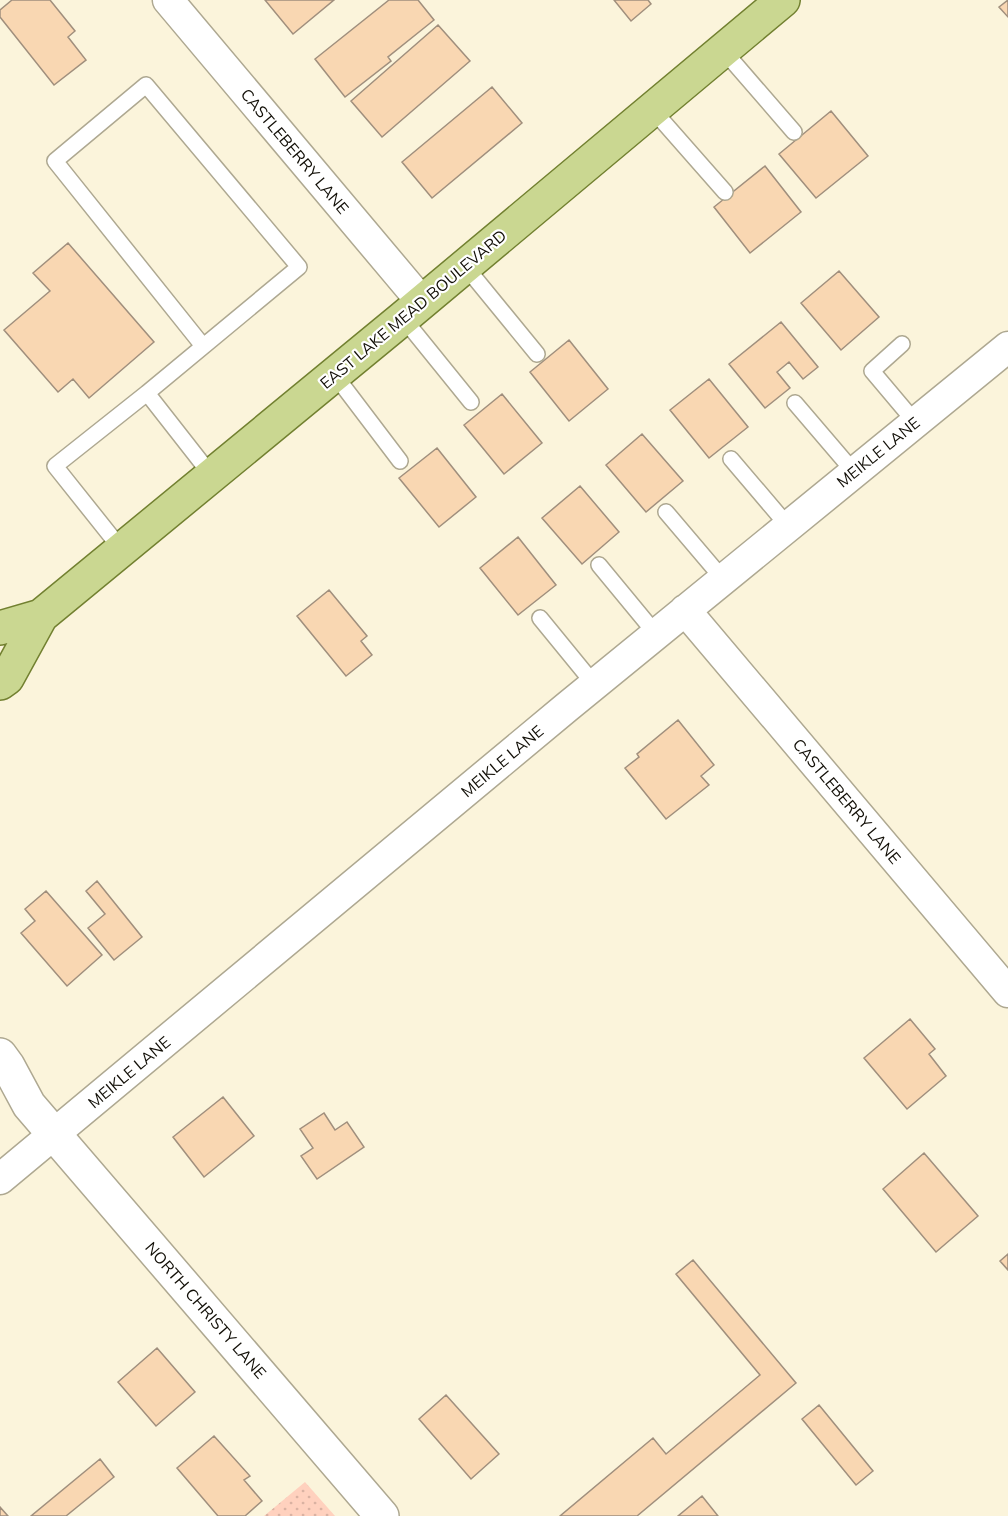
<svg xmlns="http://www.w3.org/2000/svg" width="1008" height="1516" font-family="Mulish,sans-serif">
	<style>
		.grass { fill: url(#grass-dots) }
		.building { fill: #f9d7b2; stroke: #a08f7d; stroke-width: 1.5 }
		.lines { fill: none; stroke-linecap: round; stroke-linejoin: round }
		.lane-casing { stroke: #aea891; stroke-width: 18 }
		.street-casing { stroke: #aea891; stroke-width: 33 }
		.secondary-casing { stroke: #aea891; stroke-width: 36 }
		.primary-casing { stroke: #728030; stroke-width: 36 }
		.lane { stroke: #fff; stroke-width: 15 }
		.street { stroke: #fff; stroke-width: 30 }
		.secondary { stroke: #fff; stroke-width: 33 }
		.primary { stroke: #cad791; stroke-width: 33 }
		.labels { text-anchor: middle; dominant-baseline: central; stroke-width: 4.5; stroke-linejoin: round; paint-order: stroke }
		.street-label { font-size: 16px; fill: #110e06; stroke: #fff }
	</style>
	<defs>
		<pattern id="grass-dots" width="8" height="8" patternUnits="userSpaceOnUse" patternTransform="scale(1.5)"><rect width="8" height="8" fill="#ffd1be"/><path d="M2 2h.1M6 6h.1" fill="none" stroke="#dab2a2" stroke-width="1.8" stroke-linecap="round"/></pattern>
	</defs>
	<rect width="100%" height="100%" fill="#fbf4db"/>
	<path class="grass" d="M305,1482L335,1516H264Z"/>
	<path class="building" d="M12,0H50L75,31L68,37L86,60L54,85L0,17V10Z
		M265,0H334L293,34Z
		M389,0H418L434,20L388,57L391,61L345,97L315,59Z
		M614,0H648L651,4L631,21Z
		M1008,0V17L999,7Z
		M438,25L470,61L382,137L351,101Z
		M492,87L522,123L432,198L402,162Z
		M831,111L868,156L816,198L779,154Z
		M765,166L801,212L750,253L714,207Z
		M68,243L154,342L89,398L73,379L58,392L4,330L50,291L33,273Z
		M839,271L879,317L841,350L801,303Z
		M781,322L818,367L803,379L789,362L777,372L790,388L765,408L729,364Z
		M569,340L608,389L569,421L530,372Z
		M709,379L748,427L709,458L670,410Z
		M502,394L542,443L504,474L464,425Z
		M642,434L683,481L646,512L606,465Z
		M437,448L476,497L439,527L399,478Z
		M580,486L619,532L582,564L542,518Z
		M518,537L556,585L518,615L480,568Z
		M329,590L367,636L361,641L372,655L346,676L297,616Z
		M678,720L714,765L701,776L709,785L666,819L625,768L639,757L637,754Z
		M97,881L142,937L114,960L88,928L105,914L86,891Z
		M46,891L102,955L67,986L21,933L35,921L25,909Z
		M910,1019L935,1049L929,1054L946,1076L907,1109L864,1058Z
		M223,1097L254,1136L204,1177L173,1137Z
		M324,1113L335,1130L347,1122L364,1147L317,1179L301,1156L313,1148L300,1129Z
		M924,1153L978,1216L936,1252L883,1189Z
		M1008,1254V1270L1000,1261Z
		M693,1260L796,1383L637,1516H560L653,1438L666,1454L760,1375L676,1274Z
		M157,1348L195,1392L156,1426L118,1382Z
		M446,1395L499,1454L471,1479L419,1419Z
		M819,1405L873,1471L856,1485L802,1419Z
		M214,1436L250,1476L244,1480L262,1501L245,1516H218L177,1468Z
		M100,1459L114,1477L66,1516H31Z
		M702,1496L718,1516H678Z
		M0,1507L8,1516H0Z"/>
	<g class="lines">
		<defs>
			<path id="lane" d="M723,50L794,132
				M652,109L725,192
				M465,266L537,354
				M403,318L471,402
				M902,344L872,371L915,422
				M334,374L400,461
				M147,393L299,267L146,85L55,161L203,346
				M795,403L854,472
				M731,459L788,526
				M666,512L723,579
				M122,550L55,466L147,393L212,476
				M599,565L656,634
				M540,618L594,684"/>
			<path id="street" d="M168,0L422,302
				M685,610L1008,992
				M0,1179L567,707L1008,347"/>
			<path id="secondary" d="M0,1055L8,1066L29,1105L382,1516"/>
			<path id="primary" d="M0,628L41,616
				M0,683L7,678L41,616L403,318L783,0"/>
		</defs>
		<use href="#lane" class="lane-casing"/>
		<use href="#street" class="street-casing"/>
		<use href="#secondary" class="secondary-casing"/>
		<use href="#primary" class="primary-casing"/>
		<use href="#lane" class="lane"/>
		<use href="#street" class="street"/>
		<use href="#secondary" class="secondary"/>
		<use href="#primary" class="primary"/>
	</g>
	<g class="labels">
		<g class="street-label">
			<text transform="translate(295 151) rotate(50)">CASTLEBERRY LANE</text>
			<text transform="translate(413 309) rotate(-40)">EAST LAKE MEAD BOULEVARD</text>
			<text transform="translate(878 452) rotate(-39)">MEIKLE LANE</text>
			<text transform="translate(502 761) rotate(-40)">MEIKLE LANE</text>
			<text transform="translate(847 801) rotate(50)">CASTLEBERRY LANE</text>
			<text transform="translate(129 1072) rotate(-40)">MEIKLE LANE</text>
			<text transform="translate(206 1310) rotate(49)">NORTH CHRISTY LANE</text>
		</g>
	</g>
</svg>
